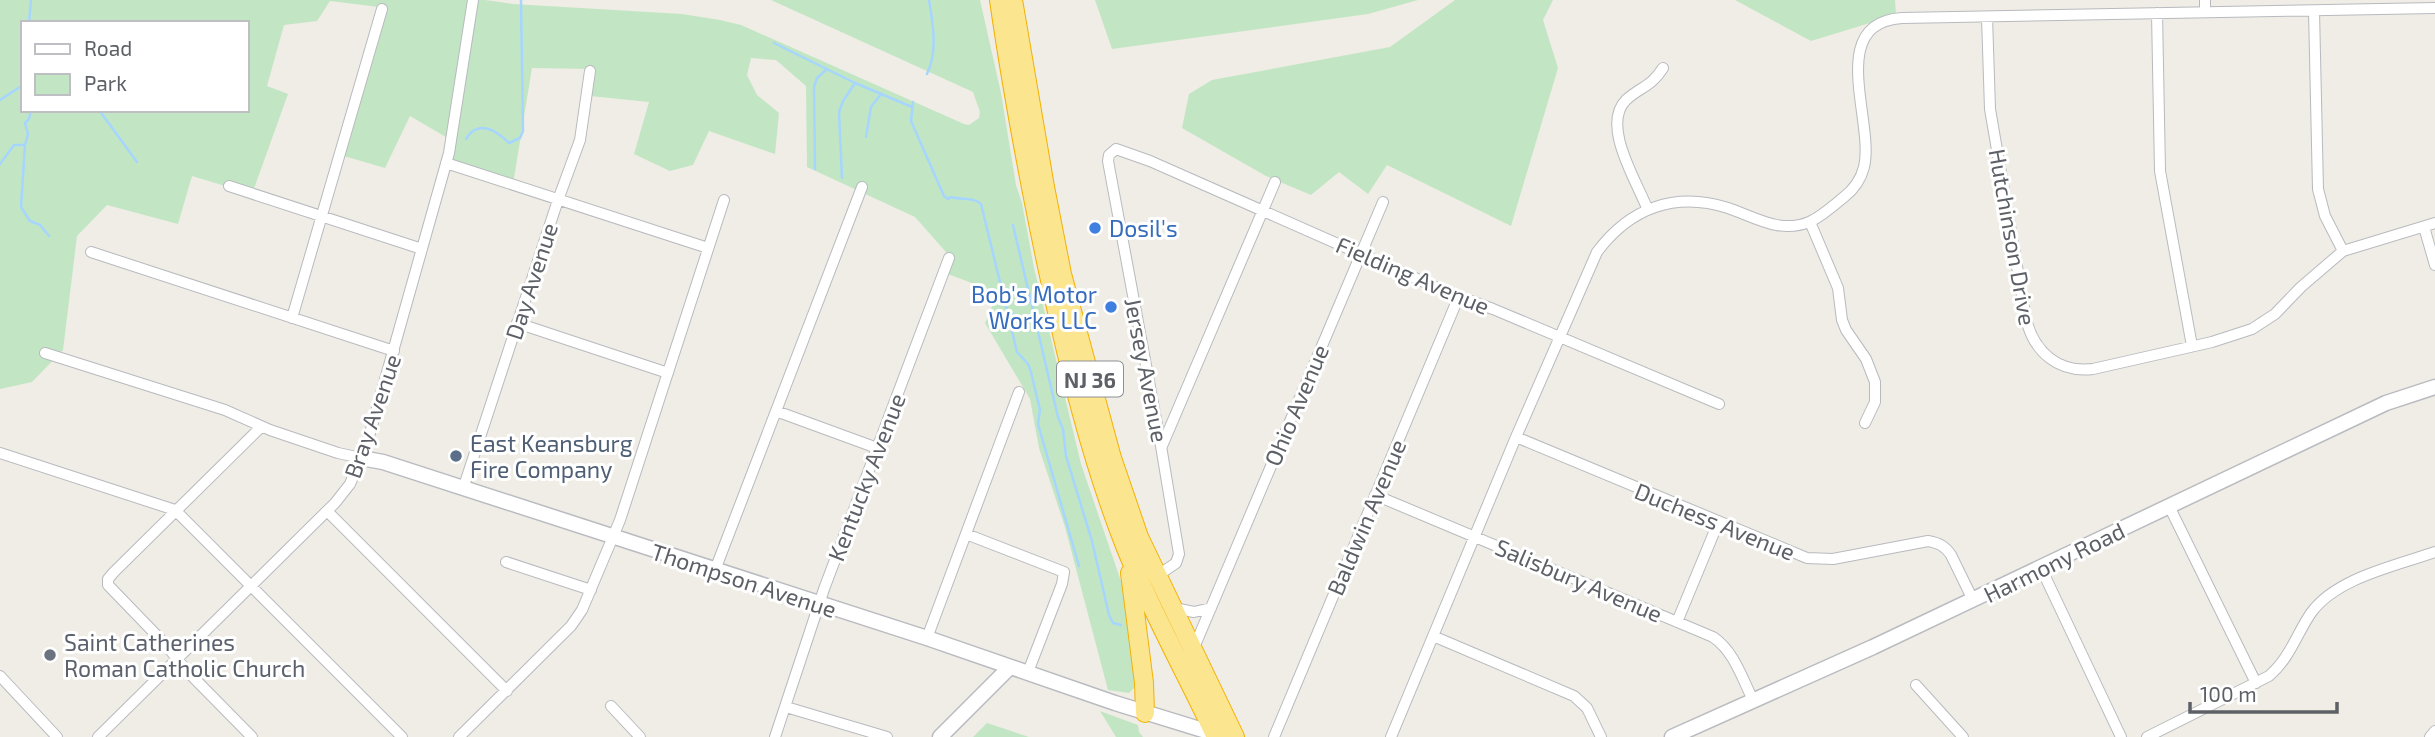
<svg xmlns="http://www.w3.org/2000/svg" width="2435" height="737" font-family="'Exo 2',sans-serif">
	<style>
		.green { fill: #c2e6c4; fill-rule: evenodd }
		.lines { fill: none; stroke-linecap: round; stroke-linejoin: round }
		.stream { stroke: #a6d5fe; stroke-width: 2.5 }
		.street-casing { stroke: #b8babf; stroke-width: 12 }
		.secondary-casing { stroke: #b9bbc1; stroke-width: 17 }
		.highway-casing { stroke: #f3b102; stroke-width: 20 }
		.street { stroke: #fff; stroke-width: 10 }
		.secondary { stroke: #fff; stroke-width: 14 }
		.highway { stroke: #fce58f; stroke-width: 18 }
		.shop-dot { fill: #3f7fe0; stroke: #fff; stroke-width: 2.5 }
		.service-dot { fill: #5c6f8a; stroke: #fff; stroke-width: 2.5 }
		.worship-dot { fill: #6b7280; stroke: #fff; stroke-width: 2.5 }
		.labels { text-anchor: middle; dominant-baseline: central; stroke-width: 6; stroke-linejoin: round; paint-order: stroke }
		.shield { fill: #fff; stroke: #8e9094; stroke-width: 2 }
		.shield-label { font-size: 21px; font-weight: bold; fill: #5d6066 }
		.shop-label { font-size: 23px; fill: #366cbe; stroke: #fff; text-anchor: start }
		.street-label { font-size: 23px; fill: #5d6066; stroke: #fff }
		.service-label { font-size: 23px; fill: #4e5e75; stroke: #fff; text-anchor: start }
		.worship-label { font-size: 23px; fill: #5b616d; stroke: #fff; text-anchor: start }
	</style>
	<rect width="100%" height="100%" fill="#efede5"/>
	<path class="green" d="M0,0H485L513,4L682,14L720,20L741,25L964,124L969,125L979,118L980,112L973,92L771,0H980L1001,93L1016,185L1022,203L1034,268L1081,464L1125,593L1137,685L1129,693L1108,690L1065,527L1039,448L1030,399L985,323L998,293L948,274L953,260L915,217L807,167L806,86L776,60L751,58L747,75L757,95L779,113L775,154L709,131L693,165L670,171L634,154L649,102L590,96L592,69L532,68L513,184L444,163L451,140L410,116L385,168L337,154L379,7L330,1L317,21L284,25L267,86L288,94L252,194L192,176L178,224L107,205L77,236L63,350L32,382L0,389ZM23,23H247V110H23Z
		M1095,0H1418L1368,14L1112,49Z
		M1455,0H1553L1543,20L1558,68L1511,226L1387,165L1368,194L1339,172L1311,195L1266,176L1182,128L1189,94L1212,80L1390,47Z
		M1735,0H1895L1896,15L1811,41Z
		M1100,711L1138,725L1139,732L1143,737H1116Z
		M987,723L1029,737H973Z"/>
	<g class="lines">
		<path class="stream" d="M29,23L31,0
			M774,43L855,83L912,107
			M927,74C938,51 933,25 929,0
			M0,100L23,85
			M913,102L911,121L944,196L948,199L951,197C961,200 974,197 981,204L1017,352L1028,364L1031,372L1040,410L1038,424L1079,566
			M99,110L137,162
			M866,137L871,107L881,94
			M466,139C478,119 496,130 509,143L520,138L523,131L521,0
			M25,145L21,207L30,221L40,225L49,236
			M0,164L14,145H25L28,134L25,123L29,119L31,110
			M815,169L814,87L817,78L827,69
			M842,178L839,112L843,101L855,83
			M1013,225L1058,417L1063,429L1066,456L1092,541L1109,615L1113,623L1121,625
			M1009,311L1021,321"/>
		<defs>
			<path id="street" d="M2205,0V12
				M2314,11L2318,189L2325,216L2343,251
				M2157,13L2160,171L2192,346
				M1987,17L1990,109L2026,319C2034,352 2058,373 2093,369L2212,342L2252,329L2275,314L2301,287L2343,251L2435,223
				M446,163L708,248
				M229,186L422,249
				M1647,208C1636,180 1601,125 1626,100C1640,87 1651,87 1663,68
				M1810,222L1838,288L1842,320L1846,330L1866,359L1875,382V402L1865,423
				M2424,227L2435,265
				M91,252L394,351
				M292,318L382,9
				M517,323L668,373
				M45,353L225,410L270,430L338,453L361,458
				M776,411L877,448
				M1516,437L1807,558L1833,559L1928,541C1939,543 1945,546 1951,555L1973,600
				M1162,446L1275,182
				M0,453L175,510L402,737
				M463,489L558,200L580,140L590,71
				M1375,495L1713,637C1734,651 1742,678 1753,700
				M2169,506L2256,683
				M327,511L507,691
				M966,534L1064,572L1062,584L1028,672
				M506,562L591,590
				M2041,568L2121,737
				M715,570L862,187
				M1157,576L1176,563L1179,554L1161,446L1108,161L1109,155L1116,149L1150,161L1449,293L1493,309L1719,404
				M1174,608L1194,612L1211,608
				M1677,622L1718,523
				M1433,636L1574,696L1587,708L1601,737
				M927,638L1019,392
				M1193,650L1383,202
				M0,676L57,737
				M1916,685L1963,737
				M611,706L640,737
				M786,707L887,737
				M98,737L335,503L350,484L368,440L449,153L473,0
				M252,737L187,671L166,645L108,585V579L114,572L261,427
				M459,737L571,626L582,610L620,520L724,200
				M775,737L824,589L949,258
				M1274,737L1459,296
				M1391,737L1516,437L1597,252C1630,208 1675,191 1728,208C1755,217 1780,234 1809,222C1821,217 1834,205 1844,197C1853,190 1861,179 1864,167C1875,122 1825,23 1902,18L2435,8
				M2147,737L2269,676C2290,658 2296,635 2311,613C2336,578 2395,566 2435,552
				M2430,737L2435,731"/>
			<path id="secondary" d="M361,458L383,462L927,638L1115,703L1219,735
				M940,737L1010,667
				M1672,737L1873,647L2386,403L2435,387"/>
			<path id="highway" d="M999,0C1012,91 1029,181 1048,271C1068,364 1090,457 1125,546C1151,611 1186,673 1216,737
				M1013,0L1045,187L1062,274L1112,458L1139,537L1235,737
				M1130,573L1144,683L1145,713"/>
		</defs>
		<use href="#street" class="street-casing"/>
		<use href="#secondary" class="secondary-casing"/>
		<use href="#highway" class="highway-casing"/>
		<use href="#street" class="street"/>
		<use href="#secondary" class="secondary"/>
		<use href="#highway" class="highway"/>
	</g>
	<g class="shop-dot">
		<circle cx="1095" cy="228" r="7"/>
		<circle cx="1111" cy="307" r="7"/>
	</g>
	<circle class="service-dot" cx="456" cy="456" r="7"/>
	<circle class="worship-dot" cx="50" cy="655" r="7"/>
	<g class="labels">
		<rect class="shield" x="1057" y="361.5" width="66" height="35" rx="5"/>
		<g class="shield-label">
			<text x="1090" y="379">NJ 36</text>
		</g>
		<g class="shop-label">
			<text x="1109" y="228">Dosil's</text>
			<text x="1097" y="294" text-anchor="end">Bob's Motor<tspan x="1097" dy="26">Works LLC</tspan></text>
		</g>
		<g class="street-label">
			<text transform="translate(2013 237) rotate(80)">Hutchinson Drive</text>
			<text transform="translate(1413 275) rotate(23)">Fielding Avenue</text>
			<text transform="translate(531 281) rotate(-72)">Day Avenue</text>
			<text transform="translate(1147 370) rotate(79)">Jersey Avenue</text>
			<text transform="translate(1296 405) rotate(-67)">Ohio Avenue</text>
			<text transform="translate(372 416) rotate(-71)">Bray Avenue</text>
			<text transform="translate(866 477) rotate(-69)">Kentucky Avenue</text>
			<text transform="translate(1366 517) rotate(-67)">Baldwin Avenue</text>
			<text transform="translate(1715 521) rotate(22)">Duchess Avenue</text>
			<text transform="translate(2054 562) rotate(-26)">Harmony Road</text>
			<text transform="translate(744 580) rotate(18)">Thompson Avenue</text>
			<text transform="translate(1579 580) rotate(23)">Salisbury Avenue</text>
		</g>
		<g class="service-label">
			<text x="470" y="443">East Keansburg<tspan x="470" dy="26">Fire Company</tspan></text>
		</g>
		<g class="worship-label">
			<text x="64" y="642">Saint Catherines<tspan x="64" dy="26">Roman Catholic Church</tspan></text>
		</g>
	</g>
	<rect x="21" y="21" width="228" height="91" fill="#ffffff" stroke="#bebfc2" stroke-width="2"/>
	<rect x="35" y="44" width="35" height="10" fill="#ffffff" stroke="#bebfc2" stroke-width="2"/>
	<text x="84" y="56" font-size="21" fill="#5d6066">Road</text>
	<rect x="35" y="74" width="35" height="21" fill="#c2e6c4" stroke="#bebfc2" stroke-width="2"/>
	<text x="84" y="91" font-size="21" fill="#5d6066">Park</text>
	<path d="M2190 702v10h147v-10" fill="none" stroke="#5d6066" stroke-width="3.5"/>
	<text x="2200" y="702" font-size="21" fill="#5d6066" stroke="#ffffff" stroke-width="5" paint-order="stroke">100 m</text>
</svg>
